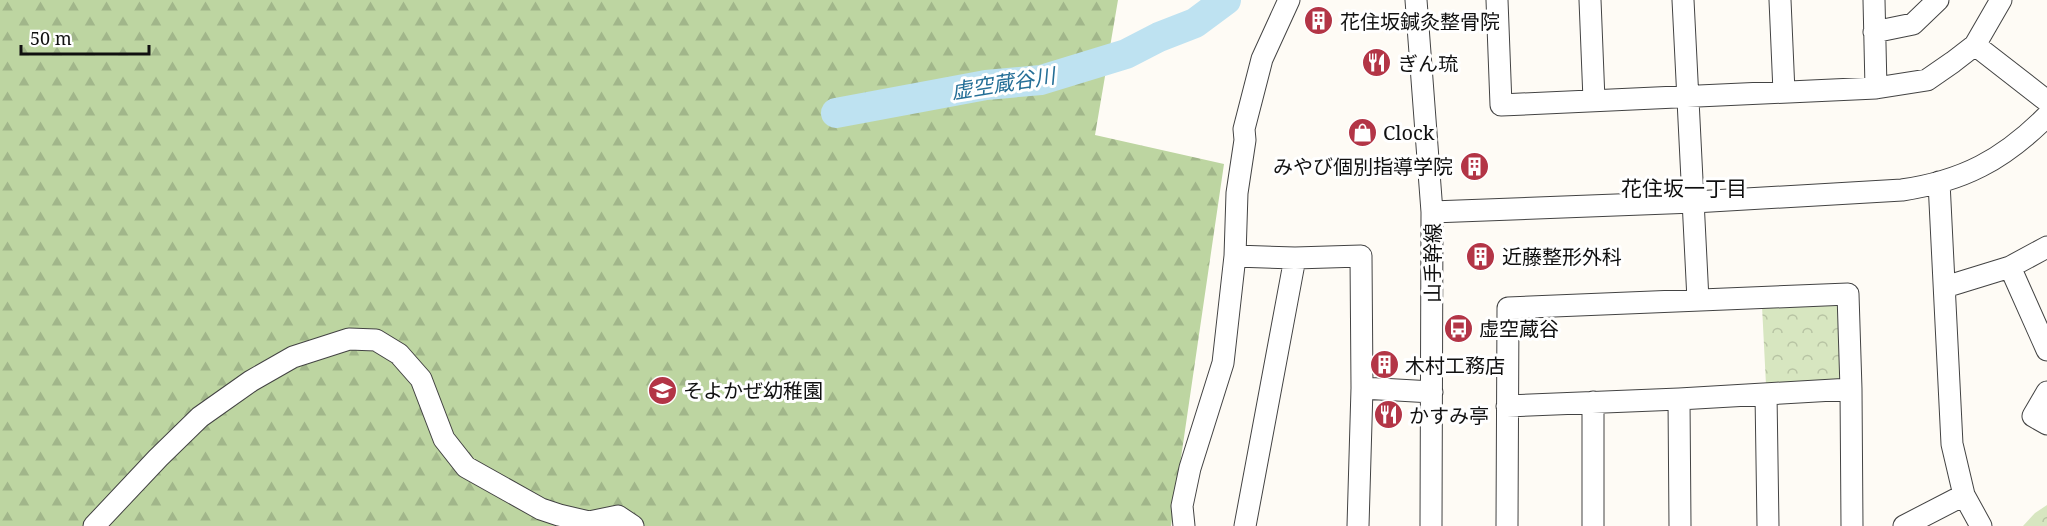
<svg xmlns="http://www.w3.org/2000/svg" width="2047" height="526" font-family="'Noto Serif','Noto Sans JP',serif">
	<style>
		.forest { fill: url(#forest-firs) }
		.park { fill: url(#park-crowns) }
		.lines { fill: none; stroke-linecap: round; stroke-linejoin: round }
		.river { stroke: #bee2f1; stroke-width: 30 }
		.minor-casing { stroke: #434343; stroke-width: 23 }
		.minor { stroke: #fff; stroke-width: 21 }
		.labels { text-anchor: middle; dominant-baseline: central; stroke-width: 6; stroke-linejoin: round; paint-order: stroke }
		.poi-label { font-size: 20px; fill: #101010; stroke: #fff; text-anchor: start }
		.street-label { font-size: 20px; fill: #101010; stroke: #fff }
		.water-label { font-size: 21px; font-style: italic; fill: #256f97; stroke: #fff }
		.neighbourhood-label { font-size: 21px; fill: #101010; stroke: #fff }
	</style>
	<defs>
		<pattern id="forest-firs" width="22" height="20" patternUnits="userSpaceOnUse" patternTransform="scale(1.5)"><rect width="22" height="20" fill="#bdd5a1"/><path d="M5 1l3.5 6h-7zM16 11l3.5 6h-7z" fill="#a1b68a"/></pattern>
		<pattern id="park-crowns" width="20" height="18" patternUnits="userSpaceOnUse" patternTransform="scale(1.5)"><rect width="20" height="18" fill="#d7e6c0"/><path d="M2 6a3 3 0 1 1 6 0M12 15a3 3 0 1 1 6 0" fill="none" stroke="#b8c4a4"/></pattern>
	</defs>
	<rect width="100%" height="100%" fill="#fefbf5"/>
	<path class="forest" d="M0,0H1118L1095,135L1224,164L1171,526H0Z"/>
	<path class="park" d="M1834,302L1840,309L1844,377L1839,382L1766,385L1762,306Z
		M2047,505V526H2023L2035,513Z"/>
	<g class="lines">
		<path class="river" d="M836,113L986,85L1041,80L1126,54L1159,37L1195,23L1226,0"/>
		<defs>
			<path id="minor" d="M1416,0L1432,212L1431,526
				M1497,0L1501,105L1876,88L1927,80L1953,62L1975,45L2001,0
				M1590,0L1594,100
				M1683,0L1698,300
				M1780,0L1784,92
				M1874,0L1876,88
				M1874,32L1913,24L1938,0
				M1975,45L2047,101
				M1939,182L1952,444L1964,495L1981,526
				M1432,212L1694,202L1902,190C1963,181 2003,160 2047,116
				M1235,256L1295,258L1361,256L1362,388L1358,526
				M2010,267L2047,350
				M1945,287L2010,267L2047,247
				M1362,388L1432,392
				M2047,392L2033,416L2047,424
				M1766,394L1768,526
				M1679,399L1680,526
				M1507,406L1679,399L1851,389
				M94,526L158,458L200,417L251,381L293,357L349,339L376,340L399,354L421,379L444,439L466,467L541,509L559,515L589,522L618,516L633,526
				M1184,526L1182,506L1190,468L1223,363L1235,256L1237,193L1245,140L1244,129L1262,59L1289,0
				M1245,526L1295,258
				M1507,526L1508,308L1848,294L1851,389L1852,526
				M1593,526V402
				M1904,526L1964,495"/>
		</defs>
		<use href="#minor" class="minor-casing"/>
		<use href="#minor" class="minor"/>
	</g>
	<defs>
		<symbol id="building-disc" viewBox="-11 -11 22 22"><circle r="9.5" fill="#b33546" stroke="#fff"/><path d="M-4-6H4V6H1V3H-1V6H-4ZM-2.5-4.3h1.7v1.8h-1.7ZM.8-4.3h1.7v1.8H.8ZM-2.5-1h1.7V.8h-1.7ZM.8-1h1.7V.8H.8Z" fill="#fff"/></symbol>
		<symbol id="restaurant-disc" viewBox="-11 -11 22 22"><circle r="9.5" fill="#b33546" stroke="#fff"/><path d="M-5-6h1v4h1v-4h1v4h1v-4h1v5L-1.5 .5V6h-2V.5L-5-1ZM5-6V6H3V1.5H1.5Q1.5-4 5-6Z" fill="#fff"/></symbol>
		<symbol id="shop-disc" viewBox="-11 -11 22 22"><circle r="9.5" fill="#b33546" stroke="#fff"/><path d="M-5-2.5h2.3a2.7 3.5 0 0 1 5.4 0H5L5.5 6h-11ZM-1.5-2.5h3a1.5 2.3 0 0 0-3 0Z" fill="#fff"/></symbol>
		<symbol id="bus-disc" viewBox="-11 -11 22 22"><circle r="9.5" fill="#b33546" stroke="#fff"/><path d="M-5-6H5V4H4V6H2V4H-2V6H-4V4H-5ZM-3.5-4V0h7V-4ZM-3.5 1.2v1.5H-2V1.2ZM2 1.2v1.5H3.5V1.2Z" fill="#fff"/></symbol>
		<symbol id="school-disc" viewBox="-11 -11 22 22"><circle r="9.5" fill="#b33546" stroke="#fff"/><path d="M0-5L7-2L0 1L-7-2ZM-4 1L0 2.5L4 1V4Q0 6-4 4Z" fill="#fff"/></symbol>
	</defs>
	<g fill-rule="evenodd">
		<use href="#building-disc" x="1302" y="4" width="33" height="33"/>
		<use href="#restaurant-disc" x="1360" y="46" width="33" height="33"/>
		<use href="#shop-disc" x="1346" y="116" width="33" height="33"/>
		<use href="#building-disc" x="1458" y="150" width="33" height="33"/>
		<use href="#building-disc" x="1464" y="240" width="33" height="33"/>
		<use href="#bus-disc" x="1442" y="312" width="33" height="33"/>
		<use href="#building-disc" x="1368" y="348" width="33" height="33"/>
		<use href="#school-disc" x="646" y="374" width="33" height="33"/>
		<use href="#restaurant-disc" x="1372" y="398" width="33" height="33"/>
	</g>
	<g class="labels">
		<g class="poi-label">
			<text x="1340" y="21">花住坂鍼灸整骨院</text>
			<text x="1398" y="63">ぎん琉</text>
			<text x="1383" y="132">Clock</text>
			<text x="1453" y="166" text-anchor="end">みやび個別指導学院</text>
			<text x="1502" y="256">近藤整形外科</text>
			<text x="1479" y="328">虚空蔵谷</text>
			<text x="1405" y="365">木村工務店</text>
			<text x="683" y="390">そよかぜ幼稚園</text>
			<text x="1409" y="415">かすみ亭</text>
		</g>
		<g class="street-label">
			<text transform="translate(1432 263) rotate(-90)">山手幹線</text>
		</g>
		<g class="water-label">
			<text transform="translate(1003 83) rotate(-9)">虚空蔵谷川</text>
		</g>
		<g class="neighbourhood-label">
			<text x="1684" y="188">花住坂一丁目</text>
		</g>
	</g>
	<path d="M21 45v9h128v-9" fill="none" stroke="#101010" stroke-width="3"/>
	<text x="30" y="45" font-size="18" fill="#101010" stroke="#ffffff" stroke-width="4.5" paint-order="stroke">50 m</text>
</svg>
